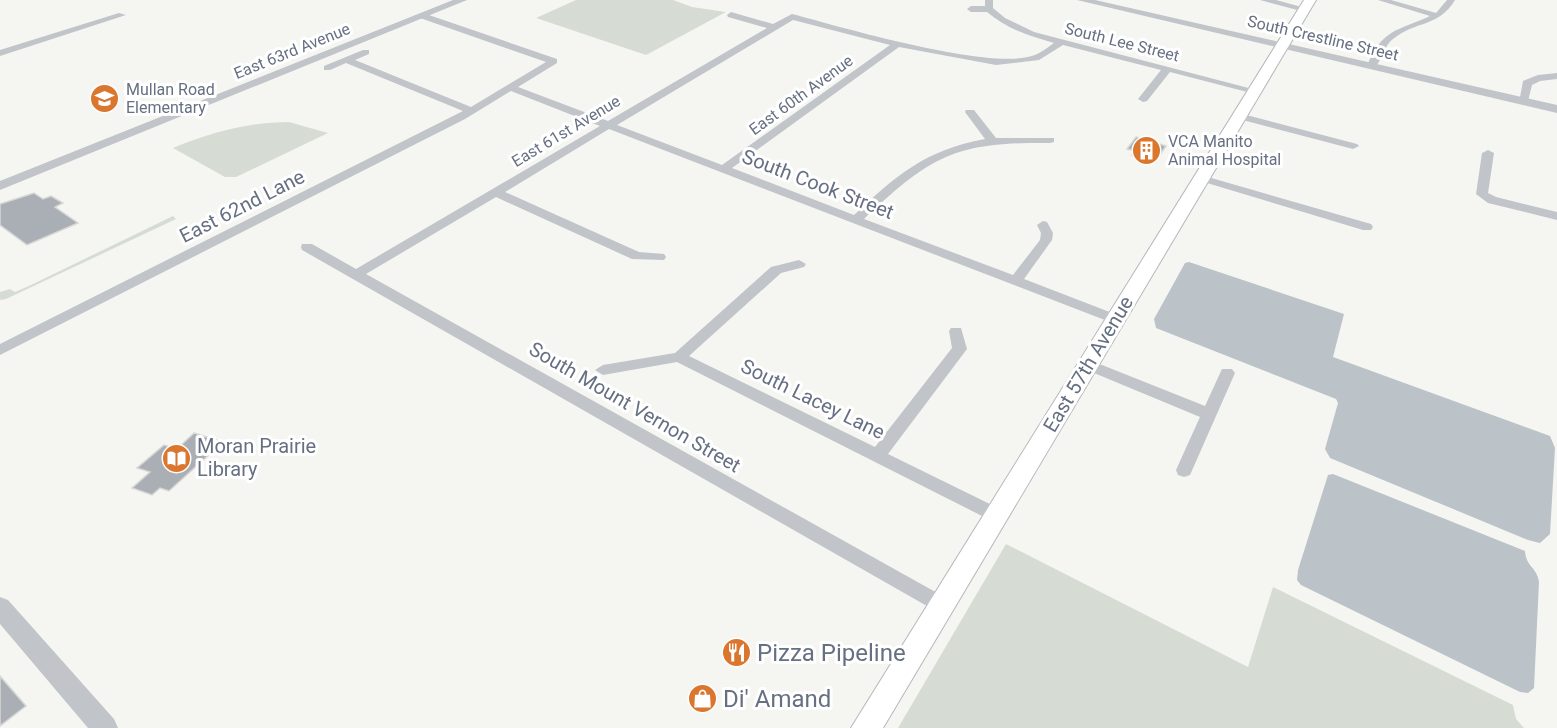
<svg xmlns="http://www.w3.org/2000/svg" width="1557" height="728" font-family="Roboto,sans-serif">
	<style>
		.green { fill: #d6dcd4 }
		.water { fill: #bbc3c9 }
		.building { fill: #aaafb6; stroke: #d7d7d5; stroke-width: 1.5 }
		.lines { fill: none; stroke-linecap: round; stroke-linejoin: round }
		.secondary-casing { stroke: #b4b7bc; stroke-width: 2 }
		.minor { fill: #c1c4c8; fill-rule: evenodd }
		.tertiary { fill: #c1c4c8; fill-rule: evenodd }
		.secondary { fill: #fff; fill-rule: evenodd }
		.labels { text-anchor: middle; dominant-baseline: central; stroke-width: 6; stroke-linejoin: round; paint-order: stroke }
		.far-street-label { font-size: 16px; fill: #667082; stroke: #fff }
		.far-poi-label { font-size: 16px; fill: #667082; stroke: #fff; text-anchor: start }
		.street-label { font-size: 20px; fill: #667082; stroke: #fff }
		.poi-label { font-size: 20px; fill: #667082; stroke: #fff; text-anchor: start }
		.near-poi-label { font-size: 24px; fill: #667082; stroke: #fff; text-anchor: start }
	</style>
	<rect width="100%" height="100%" fill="#f5f6f2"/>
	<path class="green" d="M576,0H673L692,7L726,12L646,55L536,18Z
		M289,122L328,133L236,177H225L173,148C211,132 248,122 289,122Z
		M173,216L176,219L6,299L0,300V292L10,289L15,292L31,285Z
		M1006,544L1248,667L1273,587L1513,705L1516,719L1524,728H898Z"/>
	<path class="water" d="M1189,262L1344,314L1333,357L1550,436L1555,448L1550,534L1540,543L1528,540L1330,458L1325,449L1338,403L1336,399L1156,328L1154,319L1185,263Z
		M1333,474L1525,551C1526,567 1537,567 1539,582L1534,688L1528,693L1520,692L1301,585L1297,580L1298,570L1328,475Z"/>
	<path class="building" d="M1136,137L1166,146L1155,162L1132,155L1135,151L1127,149Z
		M34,193L43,199L51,196L63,203L55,207L78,223L27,245L0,225V204Z
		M194,433L223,442L169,491L160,488L152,495L132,488L150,472L137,468L164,445L177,449Z
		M0,676L26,706L0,726Z"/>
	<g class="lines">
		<defs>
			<path id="secondary" d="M1304,0H1316L883,728H851Z"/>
		</defs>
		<use href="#secondary" class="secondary-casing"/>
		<path class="minor" d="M985,0H993V8L1005,18L1034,32L1260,91L1255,94L1170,72L1147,101L1143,102L1138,99L1161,70L1063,45L1039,60L996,65L899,47L732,168L854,215C897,175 925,150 985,139L965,112L966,110H974L996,138H1054V142L1050,143C956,142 932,155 864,219L1013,275L1040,240L1041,233L1037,225L1043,221L1047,222L1053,233L1052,240L1024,279L1120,316L1122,319L1120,322H1110L609,129L505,192L639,252L664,254L666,257L664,260L632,259L496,197L366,274L948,599L951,605L948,611L941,614L302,250L301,247L302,244H312L356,269L600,126L511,91L465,119L0,355V344L463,111L346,63L330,70H324V66L363,50H369V54L355,60L471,107L546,62L420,18V14H426L557,59V63L518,87L608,121L767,28L728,17L727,15L731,12L773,24L792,14C842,27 992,72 1035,55C1042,52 1048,47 1054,43C1029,36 1007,29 987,12H971L967,9L971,6H985ZM793,20L890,45L722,165L617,125Z
			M1260,0H1276L1309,9L1305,12Z
			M1378,0H1391L1436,13L1447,0H1455C1439,27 1415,21 1393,39C1383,46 1382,64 1372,69L1367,66C1382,29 1397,31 1430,16Z
			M119,13L126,15L0,56V50Z
			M1557,73V79L1540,81L1532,85L1528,101L1519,103L1523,81L1538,75Z
			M1239,113L1357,144L1359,146L1353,149L1235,118L1234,116Z
			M1488,150L1494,153L1488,193L1496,197L1557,212V220L1488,203L1476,194L1482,153Z
			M1201,175L1371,224L1373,227L1371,230H1363L1197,180L1195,178Z
			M799,260L806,264L804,267L781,273L689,356L875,447L952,348L949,331L951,328H961L967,349L888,454L1002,510L1005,515L1002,520L996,522L990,520L677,362L603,375L595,370L603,365L675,353L771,267Z
			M1087,359L1205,406L1222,369H1232L1235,373L1190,475L1184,477L1178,475L1176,470L1200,417L1082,368L1080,364L1082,360Z"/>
		<path class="tertiary" d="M453,0H467L0,190V181Z
			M1077,0H1095L1557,105V113Z
			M0,597L8,600L114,719L118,728H88L0,624Z"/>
		<use href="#secondary" class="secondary"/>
	</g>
	<defs>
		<symbol id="school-disc" viewBox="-11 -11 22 22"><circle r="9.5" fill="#da762e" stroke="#fff"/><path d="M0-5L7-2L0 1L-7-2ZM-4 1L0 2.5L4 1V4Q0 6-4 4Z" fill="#fff"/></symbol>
		<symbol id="building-disc" viewBox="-11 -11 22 22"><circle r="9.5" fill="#da762e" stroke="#fff"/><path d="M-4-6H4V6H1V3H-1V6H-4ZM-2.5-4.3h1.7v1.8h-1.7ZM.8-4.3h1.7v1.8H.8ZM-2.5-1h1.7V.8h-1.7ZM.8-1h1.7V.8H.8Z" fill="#fff"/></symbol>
		<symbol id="library-disc" viewBox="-11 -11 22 22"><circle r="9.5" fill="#da762e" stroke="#fff"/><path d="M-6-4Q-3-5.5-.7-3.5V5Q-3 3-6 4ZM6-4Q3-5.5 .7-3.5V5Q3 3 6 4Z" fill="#fff"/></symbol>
		<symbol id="restaurant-disc" viewBox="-11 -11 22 22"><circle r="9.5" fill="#da762e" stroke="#fff"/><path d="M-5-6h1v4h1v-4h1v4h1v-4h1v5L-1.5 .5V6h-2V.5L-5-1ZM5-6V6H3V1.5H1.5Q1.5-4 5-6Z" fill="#fff"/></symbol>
		<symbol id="shop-disc" viewBox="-11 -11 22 22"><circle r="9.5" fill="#da762e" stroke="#fff"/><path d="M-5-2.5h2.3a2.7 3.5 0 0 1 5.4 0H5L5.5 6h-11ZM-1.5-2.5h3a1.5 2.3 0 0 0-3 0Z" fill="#fff"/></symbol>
	</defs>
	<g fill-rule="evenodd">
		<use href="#school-disc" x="88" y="82" width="33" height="33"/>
		<use href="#building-disc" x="1130" y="134" width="33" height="33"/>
		<use href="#library-disc" x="160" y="442" width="33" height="33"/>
		<use href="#restaurant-disc" x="720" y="636" width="33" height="33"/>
		<use href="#shop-disc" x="686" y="682" width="33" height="33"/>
	</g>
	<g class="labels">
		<g class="far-street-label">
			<text transform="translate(1323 38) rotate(13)">South Crestline Street</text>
			<text transform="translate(1122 42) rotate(14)">South Lee Street</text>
			<text transform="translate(292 51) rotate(-22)">East 63rd Avenue</text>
			<text transform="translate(801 95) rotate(-36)">East 60th Avenue</text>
			<text transform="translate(566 131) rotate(-31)">East 61st Avenue</text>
		</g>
		<g class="far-poi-label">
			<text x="126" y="89">Mullan Road<tspan x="126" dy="18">Elementary</tspan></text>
			<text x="1168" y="141">VCA Manito<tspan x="1168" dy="18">Animal Hospital</tspan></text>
		</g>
		<g class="street-label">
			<text transform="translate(818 184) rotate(21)">South Cook Street</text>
			<text transform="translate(242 206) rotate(-27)">East 62nd Lane</text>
			<text transform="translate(1088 364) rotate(-59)">East 57th Avenue</text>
			<text transform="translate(813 399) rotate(26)">South Lacey Lane</text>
			<text transform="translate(635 407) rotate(30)">South Mount Vernon Street</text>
		</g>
		<g class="poi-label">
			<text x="197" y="446">Moran Prairie<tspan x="197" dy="23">Library</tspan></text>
		</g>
		<g class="near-poi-label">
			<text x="757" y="653">Pizza Pipeline</text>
			<text x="723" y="699">Di' Amand</text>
		</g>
	</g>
</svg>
